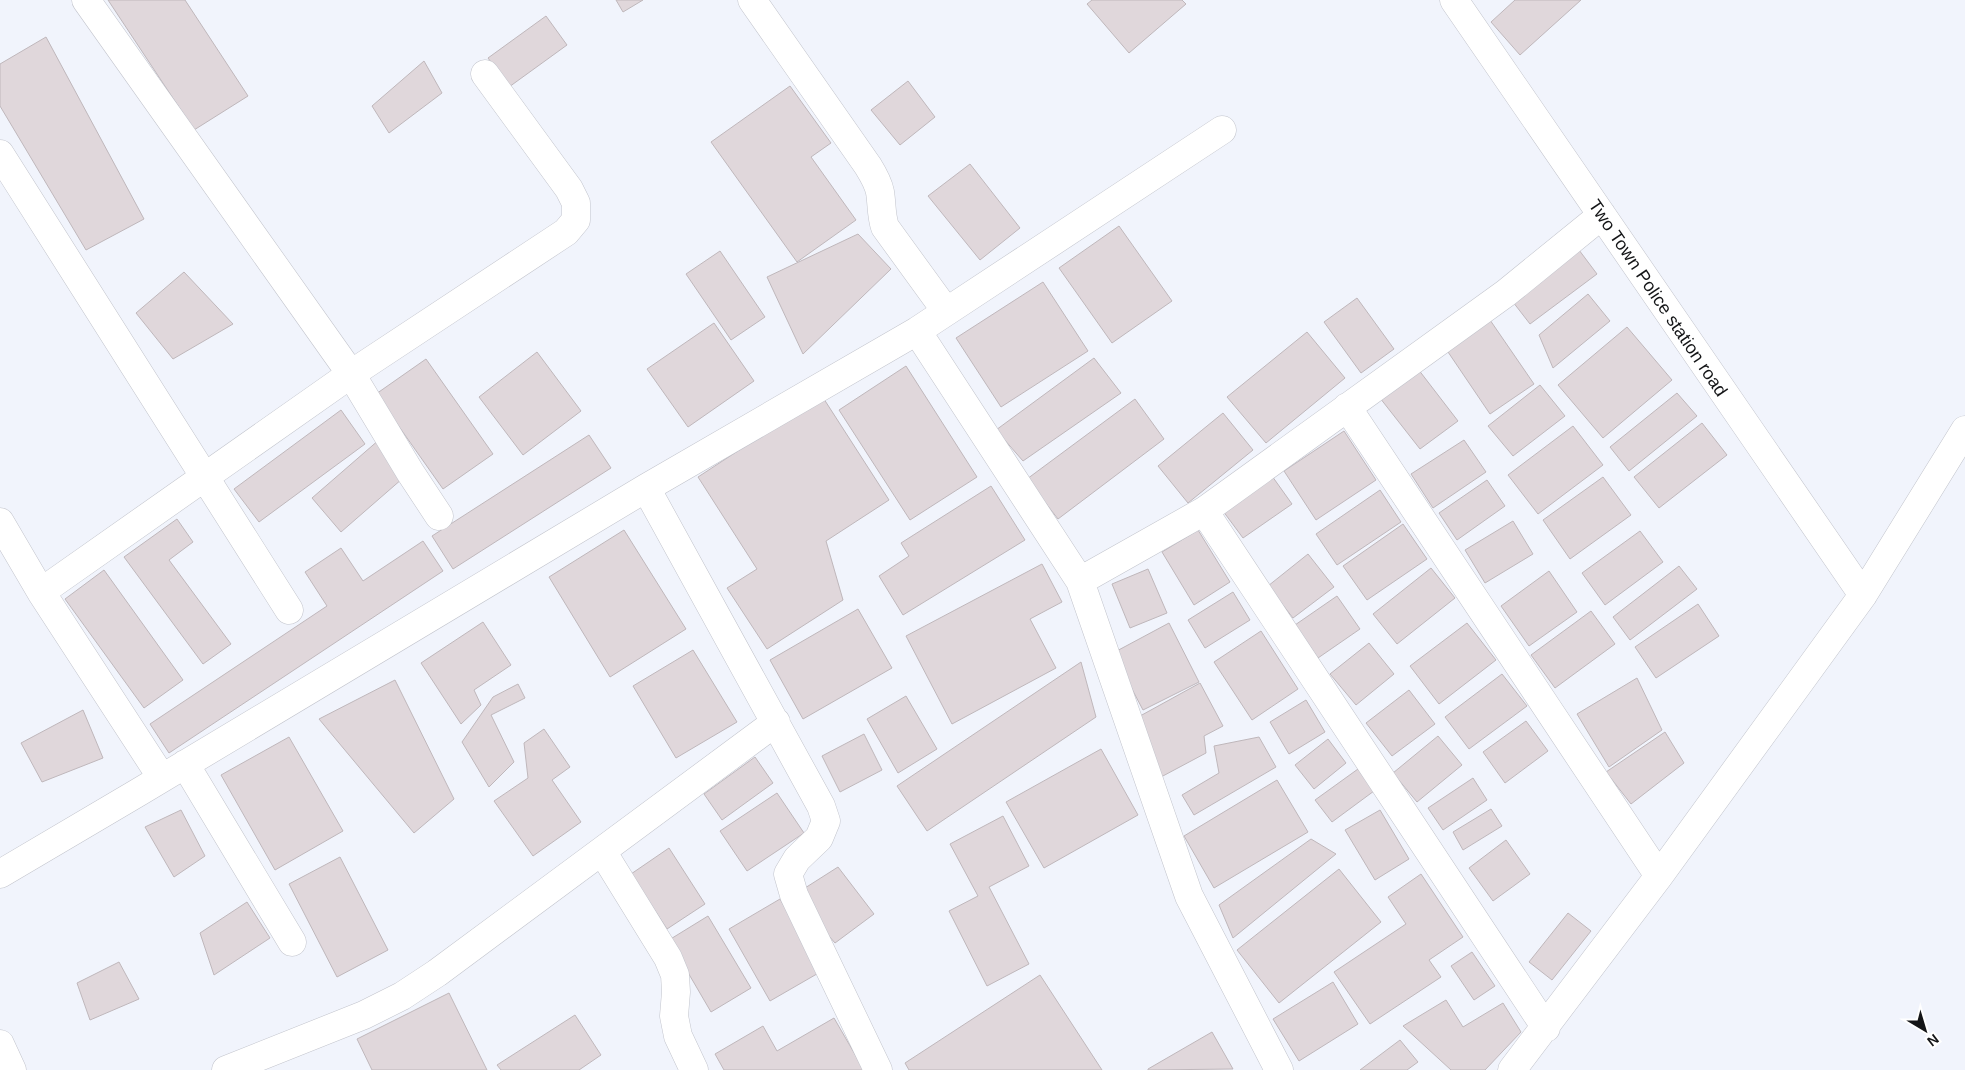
<svg xmlns="http://www.w3.org/2000/svg" width="1965" height="1070" font-family="Helvetica,sans-serif">
	<style>
		.building { fill: #e0d7db; stroke: #bfb7bb }
		.lines { fill: none; stroke-linecap: round; stroke-linejoin: round }
		.minor-casing { stroke: #c2c4cc; stroke-width: 29 }
		.minor { stroke: #fff; stroke-width: 28 }
		.labels { text-anchor: middle; dominant-baseline: central; stroke-width: 4; stroke-linejoin: round; paint-order: stroke }
		.street-label { font-size: 18px; fill: #141517; stroke: #fff }
	</style>
	<rect width="100%" height="100%" fill="#f1f4fc"/>
	<path class="building" d="M108,0H185L248,96L194,130Z
		M616,0H643L623,12Z
		M1092,0H1182L1186,4L1129,53L1087,4Z
		M1515,0H1581L1520,55L1491,22Z
		M546,16L567,45L509,87L488,58Z
		M46,37L144,219L86,250L0,106V64Z
		M424,61L442,93L389,133L372,106Z
		M908,81L935,117L900,145L871,110Z
		M790,86L831,143L811,157L856,220L797,262L711,142Z
		M970,164L1020,228L980,260L928,196Z
		M1119,226L1172,301L1112,343L1059,268Z
		M858,234L891,269L803,354L767,277Z
		M1573,242L1597,274L1530,324L1506,293Z
		M720,251L765,317L731,340L686,274Z
		M184,272L233,324L173,359L136,313Z
		M1043,282L1088,351L1001,407L956,338Z
		M1588,294L1610,321L1553,368L1539,335Z
		M1357,298L1394,349L1361,373L1324,322Z
		M1490,320L1534,384L1490,414L1446,349Z
		M714,323L754,381L688,427L647,369Z
		M1627,327L1672,380L1603,438L1558,385Z
		M1307,332L1345,378L1266,443L1227,397Z
		M537,352L581,411L523,455L479,397Z
		M1094,358L1121,393L1023,461L996,430Z
		M426,359L493,454L443,489L376,394Z
		M906,366L977,477L910,520L839,410Z
		M1418,369L1458,421L1420,449L1380,398Z
		M1540,385L1565,416L1513,456L1488,426Z
		M1677,393L1697,416L1629,471L1610,447Z
		M822,396L889,500L826,541L843,600L767,649L727,588L757,569L698,477Z
		M1135,399L1164,439L1058,519L1027,479Z
		M341,410L365,444L259,522L234,489Z
		M1223,413L1253,450L1188,503L1158,466Z
		M1702,423L1727,455L1659,508L1634,477Z
		M1573,426L1603,465L1538,514L1508,475Z
		M1344,431L1376,480L1316,520L1284,471Z
		M589,435L611,468L453,569L432,536Z
		M380,439L410,472L341,532L312,498Z
		M1464,440L1486,472L1433,508L1411,474Z
		M1272,476L1292,504L1243,538L1223,511Z
		M1603,477L1631,515L1570,559L1543,520Z
		M1487,480L1505,506L1457,540L1439,513Z
		M991,486L1025,540L903,615L879,576L909,556L901,543Z
		M1380,490L1401,522L1337,565L1316,534Z
		M177,519L193,542L169,560L231,644L203,664L124,557Z
		M1513,521L1533,554L1485,583L1465,550Z
		M1403,524L1427,559L1367,600L1343,566Z
		M624,530L686,629L610,677L549,577Z
		M1198,530L1230,582L1194,605L1162,552Z
		M1640,531L1663,562L1605,605L1582,573Z
		M423,541L443,571L169,753L150,724L327,606L305,572L341,548L363,581Z
		M1308,554L1334,587L1293,618L1268,586Z
		M1042,564L1062,602L1030,619L1056,668L952,724L906,636Z
		M1679,566L1697,589L1630,640L1613,617Z
		M1431,568L1455,598L1397,644L1373,614Z
		M1148,569L1167,613L1130,628L1112,584Z
		M104,570L183,680L144,708L65,599Z
		M1549,571L1577,612L1529,646L1501,606Z
		M1233,592L1250,620L1205,648L1188,620Z
		M1337,596L1360,629L1318,658L1295,625Z
		M1698,604L1719,636L1656,678L1635,647Z
		M858,609L892,668L803,719L770,660Z
		M1591,611L1615,644L1555,688L1531,655Z
		M483,622L511,665L474,690L481,705L461,724L421,663Z
		M1169,623L1199,682L1143,710L1113,653Z
		M1467,623L1496,660L1439,704L1410,666Z
		M1261,631L1298,689L1252,720L1214,662Z
		M1369,643L1394,674L1356,705L1330,674Z
		M693,650L737,722L676,758L633,686Z
		M1081,662L1096,717L927,831L897,786Z
		M1502,674L1527,706L1469,749L1445,717Z
		M1637,678L1662,730L1609,767L1577,714Z
		M395,680L454,799L414,833L319,719Z
		M1200,683L1223,726L1204,736L1206,753L1161,777L1131,721Z
		M518,684L525,698L491,715L514,762L489,787L462,742L493,697Z
		M1409,690L1435,724L1392,756L1366,723Z
		M906,696L937,749L898,773L867,719Z
		M1306,700L1325,732L1289,754L1270,722Z
		M83,710L103,758L42,782L21,743Z
		M1526,721L1548,751L1505,783L1483,752Z
		M544,729L570,767L552,780L581,822L533,856L494,801L528,778L524,743Z
		M1665,732L1684,763L1631,804L1606,772Z
		M864,734L882,770L840,792L822,756Z
		M1438,736L1462,765L1417,802L1393,773Z
		M289,737L343,831L275,870L221,775Z
		M1259,737L1276,767L1194,815L1182,795L1219,773L1214,746Z
		M1328,739L1346,763L1314,789L1295,765Z
		M1101,749L1138,815L1044,868L1006,802Z
		M755,757L773,783L722,820L704,794Z
		M1358,769L1374,791L1332,822L1315,800Z
		M1473,778L1487,800L1443,830L1428,808Z
		M1277,780L1308,832L1214,888L1184,836Z
		M777,793L804,833L747,871L720,831Z
		M1491,809L1502,826L1463,850L1453,832Z
		M181,810L205,856L174,877L145,827Z
		M1380,810L1409,859L1375,880L1345,830Z
		M1003,816L1029,866L989,887L1029,964L987,986L949,911L978,896L950,844Z
		M1311,839L1336,854L1233,938L1219,905Z
		M1506,840L1530,874L1493,901L1469,868Z
		M669,848L705,904L667,929L631,874Z
		M340,857L388,950L337,977L289,884Z
		M838,867L874,914L835,943L794,895Z
		M1339,869L1381,922L1279,1003L1237,950Z
		M1421,874L1463,937L1429,960L1441,977L1370,1024L1334,972L1406,924L1388,897Z
		M780,899L822,971L770,1001L729,929Z
		M247,902L270,938L214,975L200,933Z
		M1568,913L1591,931L1552,980L1529,962Z
		M708,916L751,988L711,1012L669,940Z
		M1472,952L1495,986L1474,1000L1451,966Z
		M119,962L139,999L90,1020L77,983Z
		M1040,975L1102,1070H909L905,1063Z
		M1333,982L1358,1024L1299,1061L1273,1019Z
		M449,993L487,1070H372L357,1039Z
		M1446,1000L1463,1027L1503,1003L1521,1032L1485,1070H1451L1403,1026Z
		M575,1015L601,1055L579,1070H501L497,1065Z
		M834,1018L864,1070H724L715,1054L763,1026L777,1051Z
		M1212,1032L1233,1069L1148,1070V1069Z
		M1400,1040L1418,1062L1407,1070H1360Z"/>
	<g class="lines">
		<defs>
			<path id="minor" d="M86,0L351,374L410,472L439,516
				M752,0L868,166C873,174 878,182 880,192C882,204 881,215 885,227L946,311
				M1454,0L1863,595
				M0,154L289,610
				M917,331L1080,581L1189,896L1279,1070
				M1347,407L1659,876
				M646,488L821,806L826,821L819,838L797,859L788,874L794,895L878,1070
				M1204,511L1546,1028
				M0,522L41,592L162,778
				M1080,581L1204,511L1506,293L1602,215
				M41,592L351,374L566,232L576,220V203L569,189L485,74
				M185,764L292,942
				M602,851L668,958L675,975L676,992L674,1016L678,1036L694,1070
				M0,874L139,792L646,488L917,331L1222,130
				M0,1044L12,1070
				M226,1070L364,1015L402,996L437,973L776,722
				M1512,1070L1659,876L1863,595L1965,430"/>
		</defs>
		<use href="#minor" class="minor-casing"/>
		<use href="#minor" class="minor"/>
	</g>
	<g class="labels">
		<g class="street-label">
			<text transform="translate(1658 298) rotate(56)">Two Town Police station road</text>
		</g>
	</g>
	<g transform="translate(1925 1030) rotate(142)" stroke="#ffffff" stroke-width="4" paint-order="stroke">
	<path d="M0-4L9 19L0 12L-9 19Z" fill="#141517"/>
	<text y="-8" font-size="14" font-weight="bold" text-anchor="middle" fill="#141517">N</text>
	</g>
</svg>
